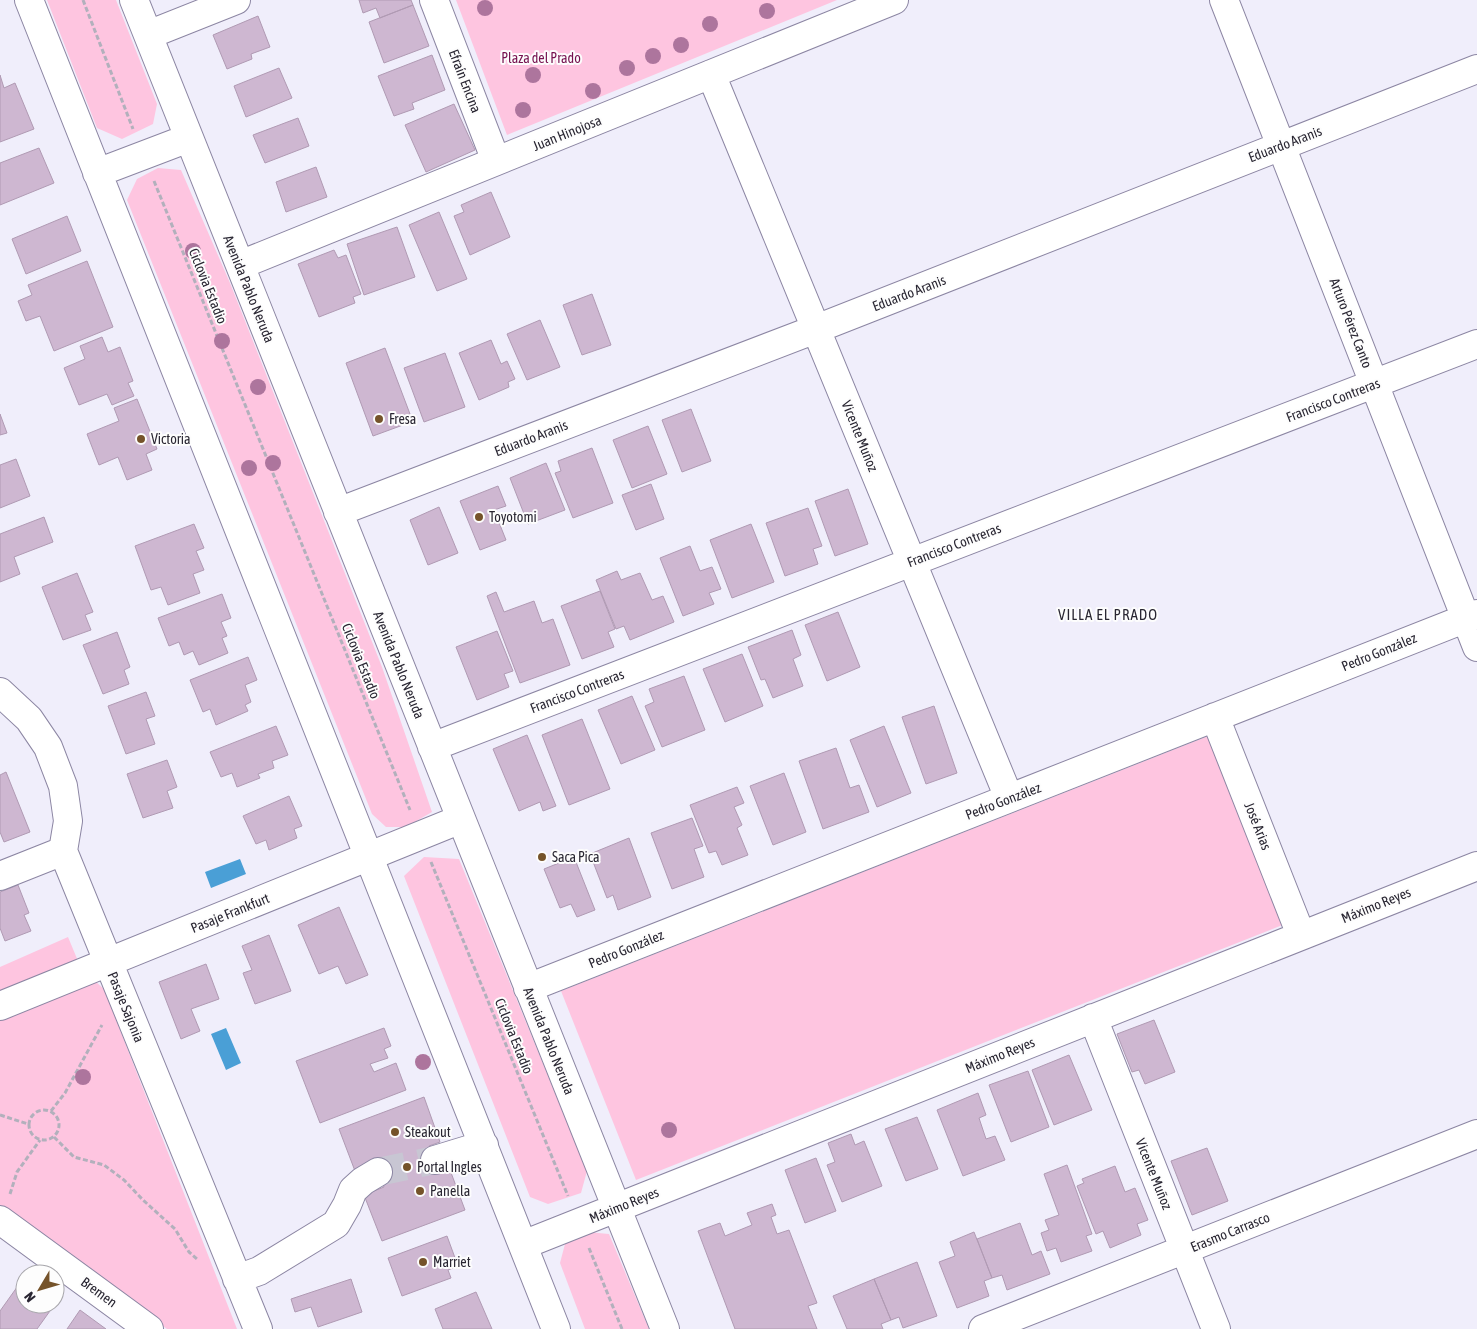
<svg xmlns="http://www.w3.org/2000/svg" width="1477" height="1329" font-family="'Asap Condensed',sans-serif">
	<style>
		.green { fill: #fec5e0 }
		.water { fill: #4a9fd6 }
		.building { fill: #ceb7d1; stroke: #b09ab3 }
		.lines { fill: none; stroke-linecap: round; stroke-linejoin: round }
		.minor-tunnel { stroke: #c8c6d3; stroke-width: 28; stroke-dasharray: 28 14; stroke-linecap: butt }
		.minor-casing { stroke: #8c86a3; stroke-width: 30 }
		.path { stroke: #b2b0bc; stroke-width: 3; stroke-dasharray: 5 2.5; stroke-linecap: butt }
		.minor { stroke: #fff; stroke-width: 28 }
		.tree { fill: #ad759d }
		.poi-dot { fill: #75532a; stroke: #fdfdfd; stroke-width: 2 }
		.labels { text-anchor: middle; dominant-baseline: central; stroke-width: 4; stroke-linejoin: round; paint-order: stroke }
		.park-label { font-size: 14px; fill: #761250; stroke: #fdfdfd }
		.street-label { font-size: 14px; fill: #292632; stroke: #fdfdfd }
		.poi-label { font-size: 14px; fill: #292632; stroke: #fdfdfd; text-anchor: start }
		.neighbourhood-label { font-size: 15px; letter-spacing: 1px; fill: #292632; stroke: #fdfdfd }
	</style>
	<rect width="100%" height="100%" fill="#f0eefb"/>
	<path class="green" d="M47,0H116L157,104L153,124L122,139L97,128Z
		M456,0H837L507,135Z
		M158,168L181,170L230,283L382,667L432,812L406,827H386L372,814L127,200L137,179Z
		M1211,735L1285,924L636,1180L561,991Z
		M424,857L459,859L587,1171L581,1193L548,1204L530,1197L404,876Z
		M68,937L78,961L0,995V967Z
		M82,982H96L104,989L237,1329H167L0,1206V1015Z
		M587,1232L609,1234L649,1329H585L560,1263L565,1244Z"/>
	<path class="water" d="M240,859L246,874L211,888L205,872Z
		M226,1028L241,1063L226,1070L211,1034Z"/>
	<path class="building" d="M359,0H411L413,5L380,18L376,8L363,13Z
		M413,5L429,46L384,63L369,22Z
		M258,16L270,47L251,54L252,59L227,69L213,35Z
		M432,55L445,90L412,103L414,109L394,116L378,76Z
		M279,68L292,98L246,117L234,86Z
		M0,75L4,88L15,83L34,129L0,142Z
		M454,104L475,150L426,172L405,125Z
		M298,118L309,146L265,163L253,135Z
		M39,148L54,183L0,205V163Z
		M316,167L327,197L286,212L276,182Z
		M491,192L510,237L470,255L454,216L464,212L461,205Z
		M439,212L467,279L437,291L409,225Z
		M67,216L81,251L26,274L12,239Z
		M397,227L415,277L364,295L347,244Z
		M334,250L338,258L346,255L361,294L353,297L355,303L319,317L298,264Z
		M87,261L113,327L54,351L40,316L26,321L18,301L32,295L28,285Z
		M592,294L611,345L582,355L563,305Z
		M540,320L560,367L527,380L507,334Z
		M102,337L108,352L120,347L133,381L128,383L134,396L112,405L107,394L79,405L64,368L85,359L80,346Z
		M491,340L501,364L507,361L515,379L508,382L509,387L479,400L459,353Z
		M385,348L410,414L400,418L403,425L373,436L346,363Z
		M445,353L465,407L424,422L404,368Z
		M137,399L157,449L146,454L152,470L127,480L118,457L99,465L87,434L119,421L114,408Z
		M691,409L711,461L682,472L662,420Z
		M0,414L7,433L0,435Z
		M648,426L667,474L632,488L613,440Z
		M592,448L613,503L573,518L555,473L561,471L558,461Z
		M16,459L30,496L0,508V465Z
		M546,463L565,510L528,524L510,478Z
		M651,484L664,519L636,530L622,495Z
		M498,486L506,506L494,510L506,540L480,550L460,501Z
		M848,489L868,544L835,556L815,501Z
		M439,507L458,553L428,565L410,520Z
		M808,508L822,546L813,549L818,564L785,576L766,523Z
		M44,517L53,542L14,557L20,574L0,582V534Z
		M194,524L204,548L196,551L204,570L193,574L200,593L168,605L161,587L151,590L135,546Z
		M751,524L774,582L732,598L710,540Z
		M690,546L700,571L712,567L721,589L709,593L714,604L683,616L660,558Z
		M617,571L621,580L640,573L652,600L663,596L674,622L630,640L624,626L616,629L596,580Z
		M77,573L93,612L85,615L91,630L63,640L42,587Z
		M600,591L615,629L608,632L614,647L582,659L561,606Z
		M496,592L504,612L534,601L542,623L553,619L570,665L520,683L487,596Z
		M222,594L231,618L221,622L227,636L222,638L228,653L199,665L193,651L184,655L179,642L169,646L158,618Z
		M838,612L860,667L827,681L805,625Z
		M792,630L801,655L793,659L803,686L773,698L765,679L761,680L748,647Z
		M497,631L513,671L504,674L509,687L477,700L456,647Z
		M117,632L130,667L124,670L129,684L103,694L83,645Z
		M742,654L763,706L725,722L703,669Z
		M248,657L257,680L245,685L251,702L245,705L248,711L216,725L210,709L203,712L190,680Z
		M684,676L705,730L662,747L645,706L654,702L649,689Z
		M146,692L155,716L146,719L155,744L126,754L108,706Z
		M632,696L655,750L621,764L598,710Z
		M934,706L957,773L926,784L902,717Z
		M582,719L610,789L569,805L542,735Z
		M276,726L288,755L272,761L274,768L258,774L260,778L237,787L232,773L221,777L210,752Z
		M884,726L911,793L877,807L850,740Z
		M527,735L556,806L543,811L540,802L519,811L493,749Z
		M836,748L850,788L859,785L869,812L823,829L799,761Z
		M167,760L177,787L167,791L173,808L143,818L127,774Z
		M6,772L30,832L4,842L0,832V775Z
		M784,773L806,832L773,845L750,786Z
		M737,787L744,803L734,807L742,825L737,828L748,855L722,865L716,851L709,853L690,805Z
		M289,796L302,826L294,829L297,838L269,850L266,840L256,844L243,816Z
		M692,818L703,846L694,849L704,877L672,889L651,833Z
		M629,838L651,897L618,910L613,895L607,898L590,854Z
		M574,857L595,910L577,917L571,904L560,908L544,869Z
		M18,885L29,913L24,915L31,931L5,941L0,928V892Z
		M339,907L368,975L346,984L338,966L319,974L298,925Z
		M269,935L291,991L255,1004L243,973L252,970L242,946Z
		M206,964L219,999L191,1009L200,1031L181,1039L159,982Z
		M1154,1020L1175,1072L1145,1084L1139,1070L1132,1072L1117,1034Z
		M384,1028L391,1046L384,1049L388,1058L370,1064L374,1072L396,1063L406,1090L320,1123L296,1061Z
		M1069,1055L1092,1110L1054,1125L1032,1070Z
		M1028,1071L1049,1127L1011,1142L989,1085Z
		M978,1093L986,1115L979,1118L986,1139L995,1136L1005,1160L963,1176L937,1110Z
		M424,1097L440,1142L429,1146L440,1173L450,1170L465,1210L382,1241L364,1195L384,1187L375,1163L355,1171L339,1129Z
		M917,1117L938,1169L906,1181L885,1129Z
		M851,1134L855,1145L864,1141L882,1186L842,1202L827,1165L835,1162L828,1143Z
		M1207,1148L1228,1201L1192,1215L1171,1161Z
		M816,1158L836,1211L805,1223L785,1170Z
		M1067,1165L1092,1234L1086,1236L1092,1251L1061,1262L1056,1248L1047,1251L1041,1233L1049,1230L1045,1220L1059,1215L1044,1174Z
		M1115,1166L1125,1192L1135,1188L1148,1220L1137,1224L1141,1235L1110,1248L1103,1231L1096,1234L1077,1186L1084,1183L1082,1179Z
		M772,1204L776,1215L771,1217L777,1234L789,1230L817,1303L808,1306L817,1329H735L698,1231L720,1223L725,1236L752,1225L747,1213Z
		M1020,1223L1032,1255L1041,1251L1050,1274L1007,1290L1002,1275L992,1278L977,1239Z
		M974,1232L992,1278L984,1281L989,1296L957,1308L939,1262L955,1256L950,1242Z
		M447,1236L458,1266L448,1270L451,1278L402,1296L388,1258Z
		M917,1262L937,1316L903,1328L899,1317L891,1320L874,1279Z
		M25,1276V1304H55L37,1329H0V1311Z
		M351,1279L362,1312L318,1327L311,1307L295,1312L291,1299Z
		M874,1279L891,1320L881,1324L883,1329H847L833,1296Z
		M476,1292L492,1329H443L435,1309Z
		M80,1310L106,1329H67Z"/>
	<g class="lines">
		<path class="minor-tunnel" d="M378,1172L435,1160"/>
		<defs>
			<path id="minor" d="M29,0L556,1329
				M134,0L665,1329
				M434,0L496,161
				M1224,0L1477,647
				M148,35L236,0
				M711,74L1009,798
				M97,173L189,138
				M240,265L894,0
				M338,512L816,329L1477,69
				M0,692L29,719L48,747L63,786L68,821L63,851L258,1329
				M1215,717L1301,935
				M432,747L1477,344
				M0,876L63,851
				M528,988L1477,614
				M0,1006L461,819
				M1093,1018L1216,1329
				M435,1160L484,1145
				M0,1220L149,1329
				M523,1245L1477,866
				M237,1279L259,1271L336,1224L347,1205L353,1190L363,1181L378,1172
				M983,1329L1477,1134"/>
		</defs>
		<use href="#minor" class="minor-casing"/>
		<path class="path" d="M83,0L133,129
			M154,181L410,810
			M431,862L568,1196
			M29 1125a15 15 0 1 1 30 0a15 15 0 1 1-30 0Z
			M51,1111L65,1093L102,1025
			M0,1115L28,1124
			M54,1137L74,1157L104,1165L124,1180L143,1200L175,1229L189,1252L197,1259
			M10,1194L17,1172L40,1140
			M589,1248L622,1329"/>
		<use href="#minor" class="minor"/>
	</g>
	<g class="tree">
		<circle cx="485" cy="8" r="8"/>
		<circle cx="767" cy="11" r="8"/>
		<circle cx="710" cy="24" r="8"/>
		<circle cx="681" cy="45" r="8"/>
		<circle cx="653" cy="56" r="8"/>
		<circle cx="627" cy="68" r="8"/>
		<circle cx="533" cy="75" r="8"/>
		<circle cx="593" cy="91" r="8"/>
		<circle cx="523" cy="110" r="8"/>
		<circle cx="193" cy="251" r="8"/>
		<circle cx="222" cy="341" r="8"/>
		<circle cx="258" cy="387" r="8"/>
		<circle cx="273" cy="463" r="8"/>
		<circle cx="249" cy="468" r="8"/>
		<circle cx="423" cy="1062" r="8"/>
		<circle cx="83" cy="1077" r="8"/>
		<circle cx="669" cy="1130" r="8"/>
	</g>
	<g class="poi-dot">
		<circle cx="379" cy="419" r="5"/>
		<circle cx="141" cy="439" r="5"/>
		<circle cx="479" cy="517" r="5"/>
		<circle cx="542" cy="857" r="5"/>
		<circle cx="395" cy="1132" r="5"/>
		<circle cx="407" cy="1167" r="5"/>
		<circle cx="420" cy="1191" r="5"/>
		<circle cx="423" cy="1262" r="5"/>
	</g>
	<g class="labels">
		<g class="park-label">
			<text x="541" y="58">Plaza del Prado</text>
		</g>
		<g class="street-label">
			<text transform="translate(465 81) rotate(69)">Efraín Encina</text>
			<text transform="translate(567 133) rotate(-22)">Juan Hinojosa</text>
			<text transform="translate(1285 144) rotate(-21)">Eduardo Aranis</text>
			<text transform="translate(208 286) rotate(68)">Ciclovia Estadio</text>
			<text transform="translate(249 289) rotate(68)">Avenida Pablo Neruda</text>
			<text transform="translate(909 293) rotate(-21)">Eduardo Aranis</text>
			<text transform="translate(1351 323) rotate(69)">Arturo Pérez Canto</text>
			<text transform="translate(1333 400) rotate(-21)">Francisco Contreras</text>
			<text transform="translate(860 436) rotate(68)">Vicente Muñoz</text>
			<text transform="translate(531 438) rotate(-21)">Eduardo Aranis</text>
			<text transform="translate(954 545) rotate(-21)">Francisco Contreras</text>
			<text transform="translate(1379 652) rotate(-22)">Pedro González</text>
			<text transform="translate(361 661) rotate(68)">Ciclovia Estadio</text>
			<text transform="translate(399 665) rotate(68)">Avenida Pablo Neruda</text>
			<text transform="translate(577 691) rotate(-21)">Francisco Contreras</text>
			<text transform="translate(1003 801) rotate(-21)">Pedro González</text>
			<text transform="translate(1258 826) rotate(68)">José Arias</text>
			<text transform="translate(1376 905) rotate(-22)">Máximo Reyes</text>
			<text transform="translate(230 913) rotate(-22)">Pasaje Frankfurt</text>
			<text transform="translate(626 949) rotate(-22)">Pedro González</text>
			<text transform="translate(126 1007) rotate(68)">Pasaje Sajonia</text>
			<text transform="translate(514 1036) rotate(68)">Ciclovia Estadio</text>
			<text transform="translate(549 1041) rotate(68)">Avenida Pablo Neruda</text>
			<text transform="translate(1000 1055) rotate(-22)">Máximo Reyes</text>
			<text transform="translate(1154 1174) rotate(68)">Vicente Muñoz</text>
			<text transform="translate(624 1205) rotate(-22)">Máximo Reyes</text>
			<text transform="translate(1230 1232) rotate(-22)">Erasmo Carrasco</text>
			<text transform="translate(99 1292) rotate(36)">Bremen</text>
		</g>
		<g class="poi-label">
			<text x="389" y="419">Fresa</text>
			<text x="151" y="439">Victoria</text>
			<text x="489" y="517">Toyotomi</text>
			<text x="552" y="857">Saca Pica</text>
			<text x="405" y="1132">Steakout</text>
			<text x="417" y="1167">Portal Ingles</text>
			<text x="430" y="1191">Panella</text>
			<text x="433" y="1262">Marriet</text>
		</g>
		<g class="neighbourhood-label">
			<text x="1108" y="614">VILLA EL PRADO</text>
		</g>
	</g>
	<g transform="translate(40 1289) rotate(232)"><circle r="24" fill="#fdfdfd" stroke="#a8a7ac"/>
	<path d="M0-4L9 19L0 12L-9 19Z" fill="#75532a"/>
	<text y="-8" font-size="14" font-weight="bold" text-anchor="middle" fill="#292632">N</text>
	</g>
</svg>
